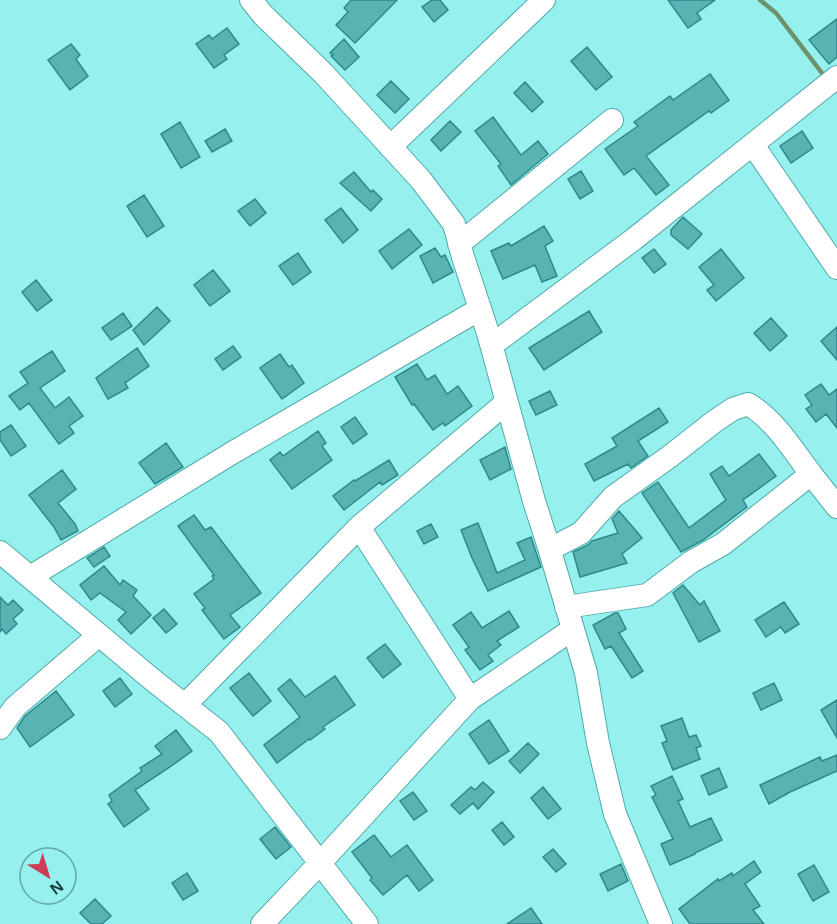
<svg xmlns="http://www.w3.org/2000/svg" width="837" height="924" font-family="Helvetica,sans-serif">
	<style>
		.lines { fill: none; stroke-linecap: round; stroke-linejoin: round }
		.stream { stroke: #6d926b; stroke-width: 4.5 }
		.building { fill: #58b3b2; stroke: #2c8b8a; stroke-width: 1.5 }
		.minor-casing { stroke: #51abaa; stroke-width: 24 }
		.minor { stroke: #fff; stroke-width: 22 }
	</style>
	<rect width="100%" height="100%" fill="#96f0ee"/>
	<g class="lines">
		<path class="stream" d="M760,0L776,13L825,77"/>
	</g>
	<path class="building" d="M351,0H397L355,43L336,25L348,12L344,8Z
		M432,0H440L448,10L434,22L422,7Z
		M668,0H715L697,13L701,19L688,28Z
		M837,19V57L829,64L809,40Z
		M227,28L239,44L224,55L227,59L214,68L196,44L209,35L212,39Z
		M344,39L359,57L345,70L331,56L333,55L330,53Z
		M71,44L80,55L76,59L88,76L70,90L48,60Z
		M587,47L612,77L596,90L571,61Z
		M710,74L729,100L711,113L709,111L646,156L669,185L656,195L634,168L624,175L605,149L638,126L634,122L670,96L673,100Z
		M391,81L409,99L395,113L377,95Z
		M525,82L543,102L532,112L514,93Z
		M493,117L521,155L538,141L548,154L511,185L498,166L501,164L475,131Z
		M450,121L461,132L441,151L431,140Z
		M180,122L200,157L181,168L161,134Z
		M225,129L232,141L212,152L205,141Z
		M802,131L813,148L791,163L780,146Z
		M581,171L593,191L580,199L568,179Z
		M354,172L371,192L373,190L382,199L371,211L340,183Z
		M144,195L164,226L147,237L127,206Z
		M255,199L266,213L250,226L238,211Z
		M341,208L358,230L343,243L325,220Z
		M683,217L702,234L688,249L671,235V230Z
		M544,226L553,241L545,246L557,276L542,282L535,265L503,279L491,251L509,243L511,246Z
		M409,229L422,245L392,269L379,251Z
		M435,248L441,257L445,255L453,272L433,283L420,256Z
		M654,249L666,264L654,273L642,258Z
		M721,249L744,278L716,301L707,290L714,285L699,267Z
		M298,253L311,272L293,285L279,266Z
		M213,270L230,291L210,306L194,285Z
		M36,280L52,300L37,311L22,292Z
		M157,307L170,321L144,345L133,330Z
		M589,311L602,332L544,370L529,348Z
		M123,313L132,326L111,340L102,328Z
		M771,318L787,336L770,351L754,333Z
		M837,327V360L821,341Z
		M233,346L241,357L223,370L215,359Z
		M137,348L149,366L125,383L128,388L108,399L96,378Z
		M52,351L65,371L40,388L55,408L69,397L83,416L69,426L74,433L59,444L29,403L20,410L9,396L28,383L20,372Z
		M280,354L289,367L292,365L304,383L282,399L260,368Z
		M417,364L427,380L435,375L447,394L458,386L472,406L445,426L443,423L433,430L414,404L412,405L395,377Z
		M821,384L829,395L837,389V428L826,414L816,422L806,409L812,405L805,395Z
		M550,391L557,405L536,415L529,401Z
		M659,408L668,422L638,441L648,456L631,468L628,464L594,481L585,464L617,446L612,438Z
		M355,417L367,434L353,444L341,427Z
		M11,425L26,446L11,456L0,440V432Z
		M318,431L326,443L322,446L332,460L292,489L270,460L280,452L283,456Z
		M166,443L183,467L155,484L139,463Z
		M505,447L511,469L490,480L480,460Z
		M759,454L776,476L743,500L747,507L703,540L681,552L642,493L658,482L689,528L726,500L710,474L722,466L729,476Z
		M389,460L398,475L382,485L380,482L344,510L333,496L354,480L355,481Z
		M62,470L76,489L58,503L75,524L78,531L61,540L54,527L29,495Z
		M619,511L642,538L622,554L627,563L580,577L573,552L588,545L592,541L618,533L612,519Z
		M194,515L205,530L211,527L261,593L230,615L240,627L224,639L202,610L205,608L194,594L214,579L212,576L214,575L178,526Z
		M478,523L497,573L525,560L517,543L531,537L541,567L488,591L472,558L461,530Z
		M431,524L438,537L424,544L417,531Z
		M104,547L110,556L94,567L87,558Z
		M104,566L120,585L123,580L137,590L133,596L151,615L131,634L118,620L126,612L100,593L91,600L80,585Z
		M683,585L700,605L704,601L720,631L699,642L673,593Z
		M0,597L8,605L13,600L23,610L13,619L17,624L6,634L2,629L0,632Z
		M784,602L799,624L785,633L781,627L766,637L755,620Z
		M164,609L177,624L166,633L153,618Z
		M509,611L519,627L497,641L501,645L488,655L493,661L480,670L465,650L469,647L453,625L471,612L482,628Z
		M615,613H618L626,629L619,633L643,671L632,678L611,646L605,649L593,625Z
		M385,644L401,664L383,678L367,658Z
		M249,673L271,701L253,716L230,688Z
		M335,676L355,705L323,727L325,729L310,740L309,739L277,763L264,745L300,717L278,689L290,679L305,697Z
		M120,678L132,694L115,707L103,691Z
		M774,683L782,700L761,710L753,693Z
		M56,691L74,715L30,747L17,728L25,716Z
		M837,700V738L821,710Z
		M682,718L689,737L696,735L701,746L696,748L700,759L673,770L662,743L667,741L661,726Z
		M489,720L509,751L489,764L469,734Z
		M176,730L192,751L170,767L135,790L149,809L124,827L108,804L112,801L109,795L142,771L140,768L162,754L155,746Z
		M528,743L539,754L520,773L509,761Z
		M837,755V771L790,792L769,804L760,785L820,757L822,761Z
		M719,768L727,787L709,795L701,776Z
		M672,776L683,799L678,801L690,827L711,818L722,840L695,853V854L670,865L661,844L673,839L652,797L656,795L651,786Z
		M483,782L494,792L478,809L473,803L460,814L451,805L471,787L475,790Z
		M543,787L561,809L548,819L531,798Z
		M413,792L427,811L414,820L400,801Z
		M502,822L514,837L504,845L492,830Z
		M275,827L291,847L276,859L260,839Z
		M374,835L391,857L407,845L433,880L419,891L407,875L383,895L370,880L372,878L352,852Z
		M553,849L566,864L556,872L543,857Z
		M754,861L761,872L745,884L760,906L753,910L764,924H690L679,909L718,879L719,881L732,873L733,876Z
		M621,864L628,881L608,891L600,874Z
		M814,865L829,892L813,901L798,874Z
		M187,873L198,891L183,900L172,883Z
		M95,899L111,916L102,924H91L80,913Z
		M531,908L542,924H507Z"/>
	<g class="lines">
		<defs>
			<path id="minor" d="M251,0L263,15L323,73L421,180L454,224L463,257L488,333L534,501L550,551L586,673L598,743L615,814L661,924
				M753,145L837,268
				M390,147L544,0
				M459,244L612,120
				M492,345L634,239L837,77
				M811,474L837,507
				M359,527L507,402
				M550,551L558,545L581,533L613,497L669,457L715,421L733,409L748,404C775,420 792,449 811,474L723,544L691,562L647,595L566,607
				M0,552L154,681L219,732L367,924
				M30,577L232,453L480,309
				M470,699L573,629
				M185,705L359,527L470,699L320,863L262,924
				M0,728L15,707L99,635"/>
		</defs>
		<use href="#minor" class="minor-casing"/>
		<use href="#minor" class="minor"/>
	</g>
	<g transform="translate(48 876) rotate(143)"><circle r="28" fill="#96f0ee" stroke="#62a8a6" stroke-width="1.5"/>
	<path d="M0-4.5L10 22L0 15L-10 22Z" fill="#cd3d57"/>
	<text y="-9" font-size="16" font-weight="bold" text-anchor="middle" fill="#153b3b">N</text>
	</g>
</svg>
